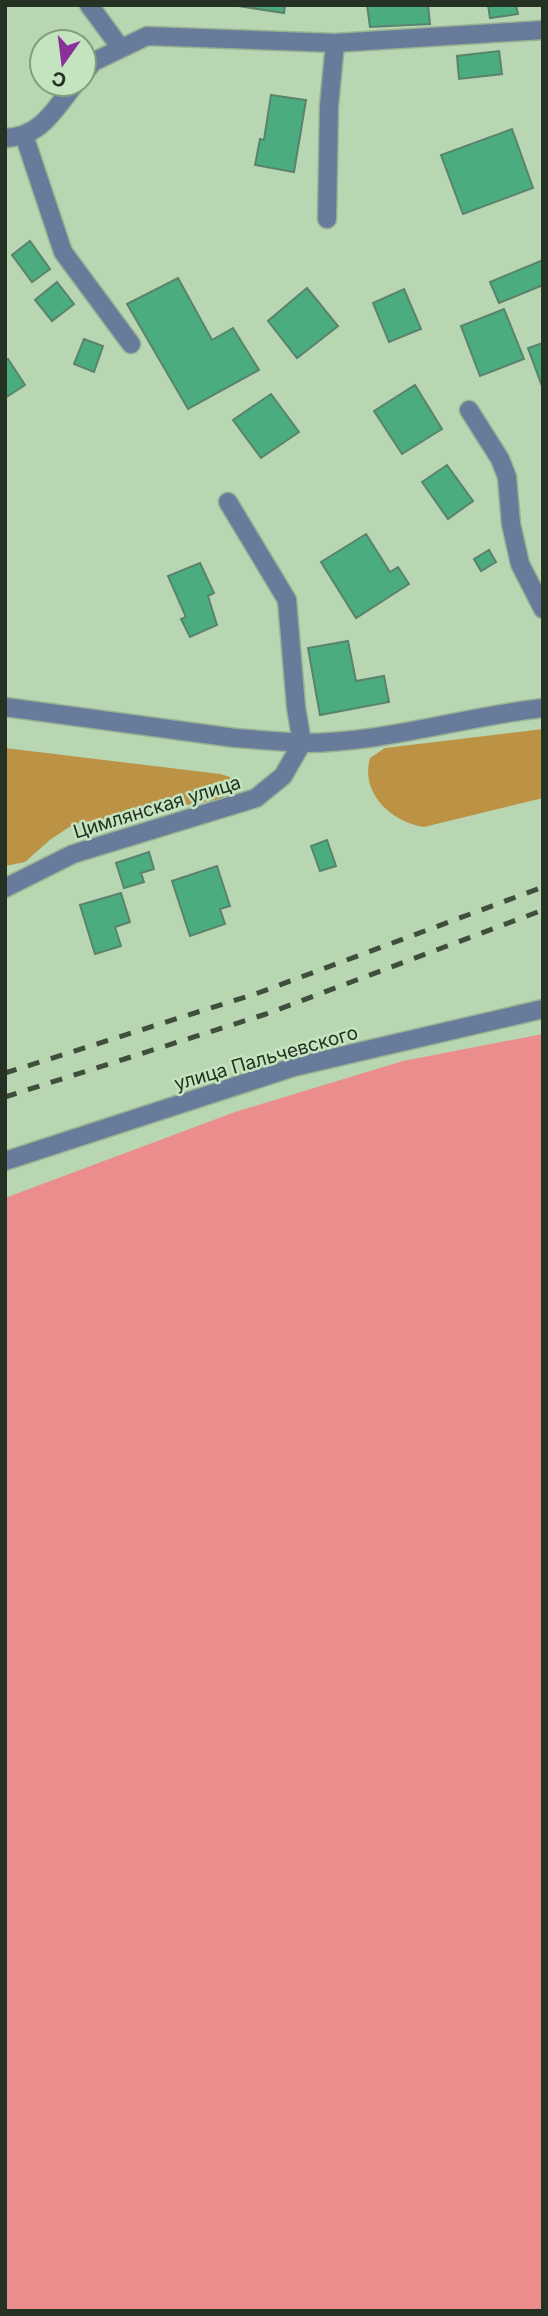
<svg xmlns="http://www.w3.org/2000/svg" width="548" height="2316" font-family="Inter,sans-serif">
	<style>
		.green { fill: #bc9245 }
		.water { fill: #ec8d8d }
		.building { fill: #4bad7f; stroke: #59836c; stroke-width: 2 }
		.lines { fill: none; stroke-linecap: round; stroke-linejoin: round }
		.minor-casing { stroke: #98b293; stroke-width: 21 }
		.minor { stroke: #697b9a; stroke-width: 18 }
		.rail { stroke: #404f3d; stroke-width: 5; stroke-dasharray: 12 12; stroke-linecap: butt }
		.labels { text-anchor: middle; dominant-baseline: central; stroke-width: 5; stroke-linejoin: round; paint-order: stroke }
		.street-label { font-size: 19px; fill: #253123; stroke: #c4e3bf }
	</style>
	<rect width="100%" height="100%" fill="#b8d6b2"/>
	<path class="green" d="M543,729V798L424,827C391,822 360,793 370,758L385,748Z
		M5,748L220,774L230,777L234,786L221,799L74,824L51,839L25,862L5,866Z"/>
	<path class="water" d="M543,1034V2311H5V1198L235,1112L403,1061Z"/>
	<path class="building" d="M232,5H285L284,13Z
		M367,5H428L430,24L370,27Z
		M488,5H516L518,14L490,18Z
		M499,51L502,74L459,79L457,56Z
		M271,95L306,100L294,172L255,165L260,139L264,140Z
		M512,129L533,188L463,214L441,155Z
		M30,241L50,269L32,282L12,255Z
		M543,260V285L499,303L490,282Z
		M178,278L212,340L233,328L259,370L188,409L127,304Z
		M57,282L74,304L52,321L35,300Z
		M307,288L338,326L297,358L268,321Z
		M404,289L421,329L389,342L373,303Z
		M504,309L524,359L480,376L461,326Z
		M84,339L103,346L94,372L74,364Z
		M543,343V389L528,348Z
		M8,359L25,385L5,398V360Z
		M415,385L442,429L402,454L374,411Z
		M271,394L299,432L261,458L233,420Z
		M447,465L473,501L448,519L422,482Z
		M366,534L390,572L398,567L409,584L356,618L321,562Z
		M489,550L496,562L481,571L474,559Z
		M200,563L214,593L208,596L217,625L190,637L181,619L186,617L168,576Z
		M348,641L356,681L384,676L389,702L320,715L308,648Z
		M327,840L336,866L320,871L311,846Z
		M149,852L154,869L141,873L144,882L124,888L116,863Z
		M217,866L230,906L220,909L225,924L190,936L172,881Z
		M121,893L130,922L115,927L121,946L95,954L80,905Z"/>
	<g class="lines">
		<defs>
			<path id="minor" d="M89,5L120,47
				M84,73L93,62L147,36L335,43L543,30
				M5,138C41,137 54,110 75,84
				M25,138L63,252L131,344
				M327,219L329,106L335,43
				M469,410L500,459L507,477L511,524L520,564L543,609
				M5,707L235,738L302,743L296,707L287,600L228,502
				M5,888L73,854L256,798L283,776L302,743C384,743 462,717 543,708
				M5,1161L294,1067L543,1009"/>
		</defs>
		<use href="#minor" class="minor-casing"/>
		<use href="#minor" class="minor"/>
		<path class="rail" d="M5,1073L258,993L543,887
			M5,1097L266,1014L543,910"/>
	</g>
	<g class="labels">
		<g class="street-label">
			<text transform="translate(157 807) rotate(-17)">Цимлянская улица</text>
			<text transform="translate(266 1058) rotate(-16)">улица Пальчевского</text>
		</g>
	</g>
	<rect width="548" height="2316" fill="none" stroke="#253123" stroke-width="14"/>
	<g transform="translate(63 63) rotate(194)"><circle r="33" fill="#c4e3bf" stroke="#849c81" stroke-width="2"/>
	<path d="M0-5L12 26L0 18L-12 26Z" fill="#8b319c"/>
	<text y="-10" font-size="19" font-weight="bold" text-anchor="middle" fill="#253123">С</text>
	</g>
</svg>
